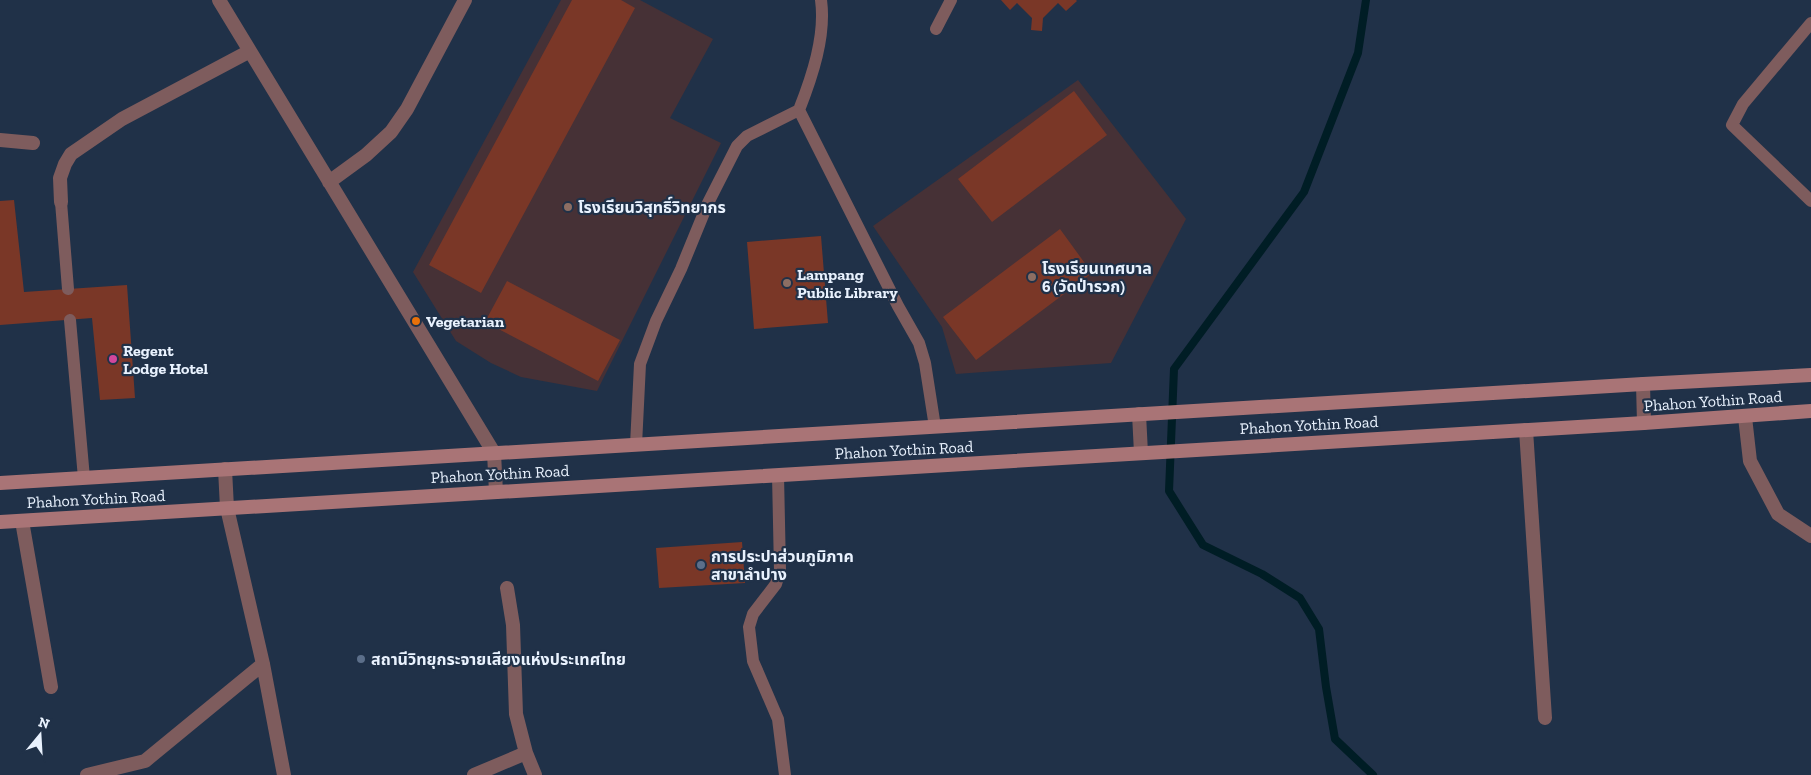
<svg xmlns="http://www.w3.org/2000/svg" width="1811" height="775" font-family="'Zilla Slab','Noto Sans Thai',serif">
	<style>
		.education { fill: #463136 }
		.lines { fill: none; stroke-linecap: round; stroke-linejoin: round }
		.stream { stroke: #001d25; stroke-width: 8 }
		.building { fill: #7a3727 }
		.service { stroke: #7e5c5d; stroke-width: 12 }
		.minor { stroke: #7e5c5d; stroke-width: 14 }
		.tertiary { stroke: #7e5c5d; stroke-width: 14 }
		.secondary { stroke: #a97476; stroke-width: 14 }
		.education-dot { fill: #8d6e63; stroke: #203148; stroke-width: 2 }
		.food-dot { fill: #e8710a; stroke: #203148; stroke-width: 2 }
		.hotel-dot { fill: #d1479c; stroke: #203148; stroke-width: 2 }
		.service-dot { fill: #5c6f8a; stroke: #203148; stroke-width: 2 }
		.labels { text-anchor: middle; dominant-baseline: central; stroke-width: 4.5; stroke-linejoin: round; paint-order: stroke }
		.poi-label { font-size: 16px; font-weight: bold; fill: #e9f2fe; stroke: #203148; text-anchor: start }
		.street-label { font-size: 16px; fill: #e9f2fe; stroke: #203148 }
	</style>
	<rect width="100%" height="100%" fill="#203148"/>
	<path class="education" d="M561,0H640L713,39L670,118L721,143L597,391L521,377L491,363L456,341L413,272Z
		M1078,80L1186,219L1111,363L956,374L942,327L873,226Z"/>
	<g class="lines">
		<path class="stream" d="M1366,0L1358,53L1304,192L1174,369L1169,491L1203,545L1262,574L1300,598L1319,629L1326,687L1335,739L1373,775"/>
	</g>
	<path class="building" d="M572,0H621L635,8L481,293L429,265Z
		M1001,0H1076L1077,1L1066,11L1058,3L1043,18L1042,31L1031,30L1032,18L1017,3L1010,10Z
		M1074,91L1107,135L992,222L958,179Z
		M14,200L24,292L127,285L135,398L100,400L92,318L0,325V201Z
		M1060,229L1092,273L976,360L943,317Z
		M821,236L828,323L754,329L747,242Z
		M507,281L620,340L598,381L485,322Z
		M742,542L745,583L659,588L656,548Z"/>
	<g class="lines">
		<path class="service" d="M821,0C826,36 812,77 799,110L898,306L919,343L925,363L935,427
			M1811,23L1743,104L1732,125L1811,201
			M936,29L951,0
			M61,202L68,289
			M70,320L84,478
			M636,445L640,364L656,321L681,269L708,203L737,146L747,136L799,110
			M778,475L780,570L776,584L753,614L749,627L753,661L778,719L785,775"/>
		<path class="minor" d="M219,0L494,453L496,492
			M0,140L33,143
			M329,182L366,155L391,132L407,109L465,0
			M61,202L60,178L65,164L71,154L122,119L250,51
			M1745,417L1750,461L1778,514L1811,536
			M1526,430L1545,718
			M225,469L227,508L263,664L284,775
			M22,521L51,687
			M507,588L513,625L516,714L526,753L535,775
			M87,775L145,761L263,664
			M474,775L526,753"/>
		<path class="tertiary" d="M1643,384L1644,423
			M1139,414L1141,453"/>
		<path class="secondary" d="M0,483L1643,384L1811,375
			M0,522L1644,423L1811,411"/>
	</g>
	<g class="education-dot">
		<circle cx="568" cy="207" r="5"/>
		<circle cx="1032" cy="277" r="5"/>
		<circle cx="787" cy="283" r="5"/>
	</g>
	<circle class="food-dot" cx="416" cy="321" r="5"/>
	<circle class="hotel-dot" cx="113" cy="359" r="5"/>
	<g class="service-dot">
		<circle cx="701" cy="565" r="5"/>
		<circle cx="361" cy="659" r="5"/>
	</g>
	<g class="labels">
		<g class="poi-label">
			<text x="578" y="207">โรงเรียนวิสุทธิ์วิทยากร</text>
			<text x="1042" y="268">โรงเรียนเทศบาล<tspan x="1042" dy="18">6 (วัดป่ารวก)</tspan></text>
			<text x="797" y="274">Lampang<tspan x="797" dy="18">Public Library</tspan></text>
			<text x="426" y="321">Vegetarian</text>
			<text x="123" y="350">Regent<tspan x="123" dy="18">Lodge Hotel</tspan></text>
			<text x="711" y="556">การประปาส่วนภูมิภาค<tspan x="711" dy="18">สาขาลำปาง</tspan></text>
			<text x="371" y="659">สถานีวิทยุกระจายเสียงแห่งประเทศไทย</text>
		</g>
		<g class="street-label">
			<text transform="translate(1713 401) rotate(-4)">Phahon Yothin Road</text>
			<text transform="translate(1309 425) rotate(-3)">Phahon Yothin Road</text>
			<text transform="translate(904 450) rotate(-3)">Phahon Yothin Road</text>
			<text transform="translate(500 474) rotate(-3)">Phahon Yothin Road</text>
			<text transform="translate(96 499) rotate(-3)">Phahon Yothin Road</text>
		</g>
	</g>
	<g transform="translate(40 735) rotate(18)" stroke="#203148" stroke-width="4" paint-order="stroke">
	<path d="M0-4L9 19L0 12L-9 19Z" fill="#e9f2fe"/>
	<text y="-8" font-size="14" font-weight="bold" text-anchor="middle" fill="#e9f2fe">N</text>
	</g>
</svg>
